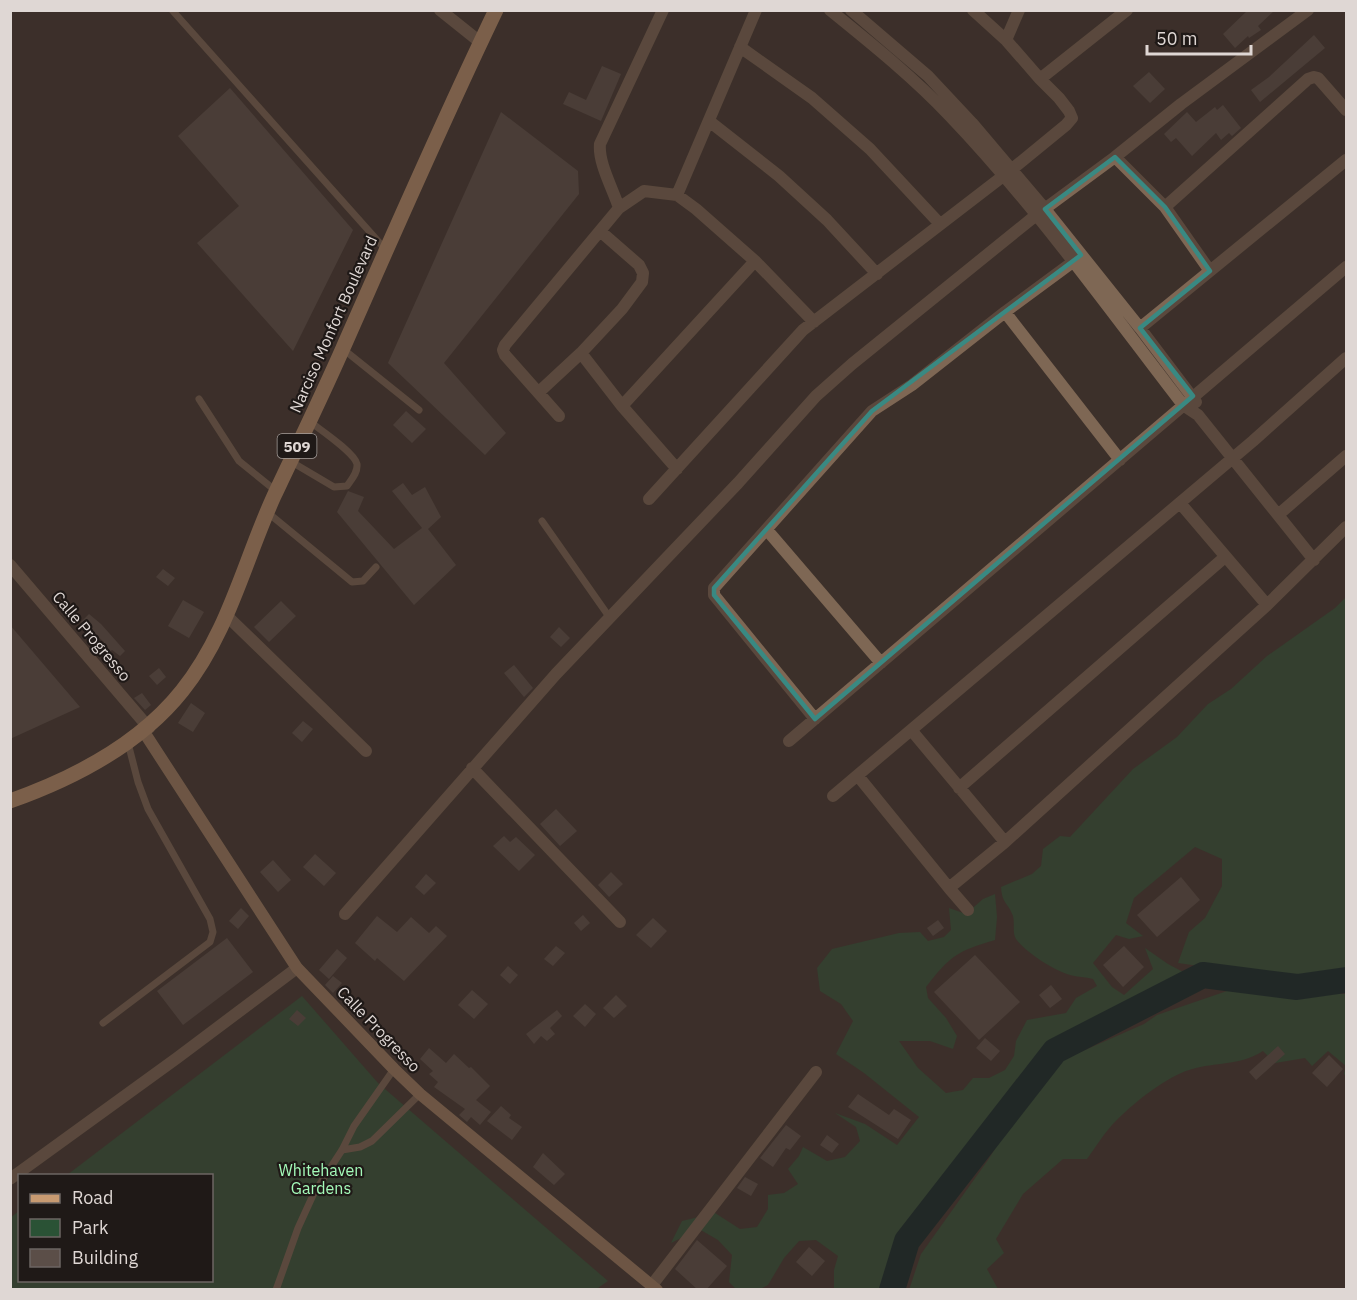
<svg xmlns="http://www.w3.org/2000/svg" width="1357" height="1300" font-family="'IBM Plex Sans',sans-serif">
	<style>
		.green { fill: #2a5235 }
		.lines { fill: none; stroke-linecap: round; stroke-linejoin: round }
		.river { stroke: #022123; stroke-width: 26 }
		.building { fill: #5b4e48 }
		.service { stroke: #7e6754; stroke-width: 7 }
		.minor { stroke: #7e6754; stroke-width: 12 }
		.secondary { stroke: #a88465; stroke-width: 12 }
		.primary { stroke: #c89a71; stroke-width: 15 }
		.marked { fill: none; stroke: #398982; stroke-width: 4.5; stroke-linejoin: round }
		.labels { text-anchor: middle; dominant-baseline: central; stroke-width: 4.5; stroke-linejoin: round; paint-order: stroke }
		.shield { fill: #1f1917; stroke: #a59e9b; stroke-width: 1.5 }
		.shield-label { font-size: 15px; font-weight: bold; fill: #dfd7d4 }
		.street-label { font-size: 16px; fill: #dfd7d4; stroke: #1f1917 }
		.park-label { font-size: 16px; fill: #a4fab9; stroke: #1f1917 }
	</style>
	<rect width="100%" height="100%" fill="#3c302a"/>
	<path class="green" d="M1346,597V973L1297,980L1178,963L1189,932L1205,918L1222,886V859L1195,847L1134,898L1126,923L1143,936L1129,939L1116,935L1093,963L1112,987L1124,995L1153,969L1145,948L1168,964L1185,973L1049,1044L922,1207L896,1239L879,1289H834V1270L838,1256L816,1240L799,1241L784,1258L768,1285L758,1290L736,1289L729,1282L732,1255L718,1240L699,1229L671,1243L682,1221L715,1213L740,1229L757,1227L768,1209V1195L784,1193L798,1184L788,1169L799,1156L803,1147L827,1161L845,1157L860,1141L856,1127L835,1113L865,1124L897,1145L919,1117L864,1073L836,1054L853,1021L841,1004L820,991L817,968L832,949L899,933L920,932L928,941L944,937L951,930L949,908L966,914L983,899L995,894L997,917L995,940C957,951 950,956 926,987L928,998L946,1018L957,1036L953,1049L930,1041H899L918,1068L946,1093L963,1090L973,1078H989L1005,1070L1014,1056L1016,1041L1027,1020L1066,1013L1076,998L1097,986L1093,979C1086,977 1077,977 1070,975C1055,971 1025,952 1016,939C1012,932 1015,924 1013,916C1008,902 1002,904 1001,887L1032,874L1041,866L1043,849L1060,836L1070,837L1133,769L1177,737L1208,704L1231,689L1267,656L1335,608Z
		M1227,991L1346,994V1076L1344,1074L1346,1066L1328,1051L1312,1066L1305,1058L1275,1063L1263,1051C1241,1065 1221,1062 1196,1068C1168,1074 1132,1104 1112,1125C1103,1135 1095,1148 1087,1159H1063L1023,1194L996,1239L1004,1253L987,1269L998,1289L909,1290L921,1254L988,1160L1032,1090L1060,1061L1144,1024L1157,1015Z
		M302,996L378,1083L608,1281L595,1290L11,1289L10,1218L19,1211L20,1280H212V1176L67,1175Z"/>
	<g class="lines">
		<path class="river" d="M892,1290L907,1241L1055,1051L1203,975L1297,987L1346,980"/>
	</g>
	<path class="building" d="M1248,10H1275L1258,26L1261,30L1249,38L1248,36L1235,48L1223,34Z
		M1314,35L1325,48L1260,102L1251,90L1269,77Z
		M602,66L621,74L601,121L563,104L569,92L586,100Z
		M1149,72L1165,89L1150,103L1133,86Z
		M230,88L353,230L293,351L197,243L239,206L178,136Z
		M1223,105L1241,128L1232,136L1229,133L1221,140L1216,133L1192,156L1176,138L1171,142L1164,134L1187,112L1196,122L1215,107L1217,110Z
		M501,112L578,171L579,194L444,363L506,433L485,455L388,363Z
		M406,411L426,429L412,443L393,425Z
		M403,483L412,495L425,487L441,517L428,529L456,565L414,605L337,512L348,491L364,497L358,511L394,549L422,528L392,491Z
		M163,569L175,578L168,586L156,577Z
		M183,600L204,612L189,638L168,626Z
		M281,601L296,616L269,642L254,627Z
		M89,614L101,624L125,651L120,656L112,650L104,656L97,648L104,642L81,622Z
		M10,625L80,707L10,739Z
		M559,627L570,638L561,647L550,637Z
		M514,665L533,688L524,697L504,673Z
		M159,668L166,677L157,685L149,676Z
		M142,693L151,705L145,710L134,698Z
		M191,703L205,713L193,732L178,723Z
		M303,721L313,729L302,742L292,733Z
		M556,809L577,831L560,846L540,824Z
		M504,836L510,842L516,837L535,855L519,871L493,846Z
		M315,854L336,873L324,886L303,867Z
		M273,860L291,880L278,892L260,872Z
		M611,872L623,884L609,897L598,885Z
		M426,874L436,883L424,895L415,887Z
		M1181,877L1200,900L1157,937L1137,915Z
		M241,908L249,916L238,929L229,921Z
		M583,915L590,923L581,931L574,923Z
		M377,916L397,932L411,917L429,933L436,926L447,936L404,981L377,958L375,961L355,943Z
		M653,918L667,931L651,948L636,935Z
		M938,920L944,928L933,936L927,928Z
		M227,938L253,972L183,1025L157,991Z
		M556,946L565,953L553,966L544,959Z
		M1124,946L1144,967L1123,987L1103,965Z
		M337,949L347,958L329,979L319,970Z
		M975,955L1020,1002L979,1040L934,992Z
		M508,966L518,975L510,984L500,975Z
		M333,976L342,983L333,993L325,985Z
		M1051,985L1062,999L1050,1008L1039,995Z
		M472,990L488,1004L474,1019L458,1005Z
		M616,995L627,1006L614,1018L603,1008Z
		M585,1004L596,1014L585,1027L573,1016Z
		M297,1010L306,1018L298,1026L289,1019Z
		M557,1010L562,1016L550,1028L555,1034L547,1041L541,1036L534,1044L526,1034Z
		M985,1038L1000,1051L991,1061L976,1048Z
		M1278,1046L1285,1054L1256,1080L1249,1072Z
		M429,1048L446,1063L454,1054L469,1068L471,1067L490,1086L476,1100L491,1112L480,1125L471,1117L467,1122L459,1115L465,1109L434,1087L438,1082L429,1074L433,1071L420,1059Z
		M1329,1055L1343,1069L1327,1087L1312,1073Z
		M858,1094L889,1115L894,1109L911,1120L898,1139L848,1107Z
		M501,1106L511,1115L509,1118L522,1127L512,1140L487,1121Z
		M786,1125L801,1136L790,1150L786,1148L773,1167L760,1158Z
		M827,1135L839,1144L832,1153L820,1145Z
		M543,1153L565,1174L554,1185L533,1167Z
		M745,1177L758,1184L751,1196L737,1188Z
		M697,1240L727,1266L706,1290H698L675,1269Z
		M809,1247L825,1261L812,1276L796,1262Z"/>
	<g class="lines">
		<path class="service" d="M172,10L386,250
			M343,349L419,410
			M199,399L239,461L276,491
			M290,461L334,487L347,486C351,480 358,473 357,464C354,452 319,429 309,421
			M267,512L352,582L363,581L376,567
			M542,521L610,618
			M103,1023L210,942L213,932L210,919L148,809L138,782L128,743
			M342,1150L360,1147L372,1141L420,1094
			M276,1290L298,1228L314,1193L342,1150L354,1126L394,1069"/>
		<path class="minor" d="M440,10L480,42
			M830,10C872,44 913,77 950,116C1035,205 1108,308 1183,405L1198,415L1314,560
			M851,10L928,76L972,123L1045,209L1140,328L1196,402
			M1006,40L1019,10
			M740,47L812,98L870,149L940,224
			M1040,79L1127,10
			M709,121L779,176L827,220L877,274
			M1115,157L1165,207
			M677,195L756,10
			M619,208C613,189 598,163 600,144L663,10
			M1210,271L1165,207L1308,79L1314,77L1318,78L1346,110
			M1005,312L1120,460
			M1140,328L1346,160
			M581,353L622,406L677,469
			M539,392L581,353L622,309L642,282L643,273L639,265L600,231
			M622,406L755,261
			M559,416L505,355L503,350L505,345L619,208L644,191L677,195L696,209L755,261L814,322
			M649,499L803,330L1011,170L1066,125L1072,118L1069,111L1059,98L1040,79L1006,40L973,10
			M1180,503L1267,605
			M1278,515L1346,456
			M767,530L881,663
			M10,565L149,728
			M227,616L366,751
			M815,719L714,595V588L872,411L912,385L1005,312L1081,256
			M912,731L1005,842
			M789,741L1346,267
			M472,768L620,922
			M858,776L949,888L1005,842L1267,605L1346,527
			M959,788L1225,557
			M833,796L1253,441L1346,358
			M949,888L968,910
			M345,914L556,674L738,483L816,396L852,364L1035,216L1115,157L1181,104L1308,10
			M10,1179L177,1058L297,968
			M652,1285L816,1072"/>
		<path class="secondary" d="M144,732L297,968L394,1069L420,1094L657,1290"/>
		<path class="primary" d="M10,801C75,778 139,745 182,691C228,634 244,562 274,496C297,447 321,398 343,348C393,235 442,122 496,10"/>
	</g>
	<path d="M0 0H1357V1300H0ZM1115,157L1165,207L1210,271L1140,328L1193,396L815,719L714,595V588L872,411L1081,255L1045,209Z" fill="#3c302a" fill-opacity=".55" fill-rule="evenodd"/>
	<path class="marked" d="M1115,157L1165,207L1210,271L1140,328L1193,396L815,719L714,595V588L872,411L1081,255L1045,209Z"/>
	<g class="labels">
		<rect class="shield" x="277.5" y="434" width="39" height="24" rx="4.5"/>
		<g class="shield-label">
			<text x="297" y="446">509</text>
		</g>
		<g class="street-label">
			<text transform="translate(333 324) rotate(-66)">Narciso Monfort Boulevard</text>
			<text transform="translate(92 636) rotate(50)">Calle Progresso</text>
			<text transform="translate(379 1029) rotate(46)">Calle Progresso</text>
		</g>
		<g class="park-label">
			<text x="321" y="1170">Whitehaven<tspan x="321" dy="18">Gardens</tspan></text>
		</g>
	</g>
	<rect width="1357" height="1300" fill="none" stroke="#dfd7d4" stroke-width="24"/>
	<rect x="18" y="1174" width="195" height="108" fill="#1f1917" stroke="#6c6563" stroke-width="1.5"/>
	<rect x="30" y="1194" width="30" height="9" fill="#c89a71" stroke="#6c6563" stroke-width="1.5"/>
	<text x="72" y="1204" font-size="18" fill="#dfd7d4">Road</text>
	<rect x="30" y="1219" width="30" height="18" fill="#2a5235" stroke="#6c6563" stroke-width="1.5"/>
	<text x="72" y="1234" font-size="18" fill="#dfd7d4">Park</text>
	<rect x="30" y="1249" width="30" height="18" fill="#5b4e48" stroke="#6c6563" stroke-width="1.5"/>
	<text x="72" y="1264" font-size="18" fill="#dfd7d4">Building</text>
	<path d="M1147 45v9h104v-9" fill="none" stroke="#dfd7d4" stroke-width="3"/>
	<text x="1156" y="45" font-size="18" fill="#dfd7d4" stroke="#1f1917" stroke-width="4.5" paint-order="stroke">50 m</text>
</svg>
